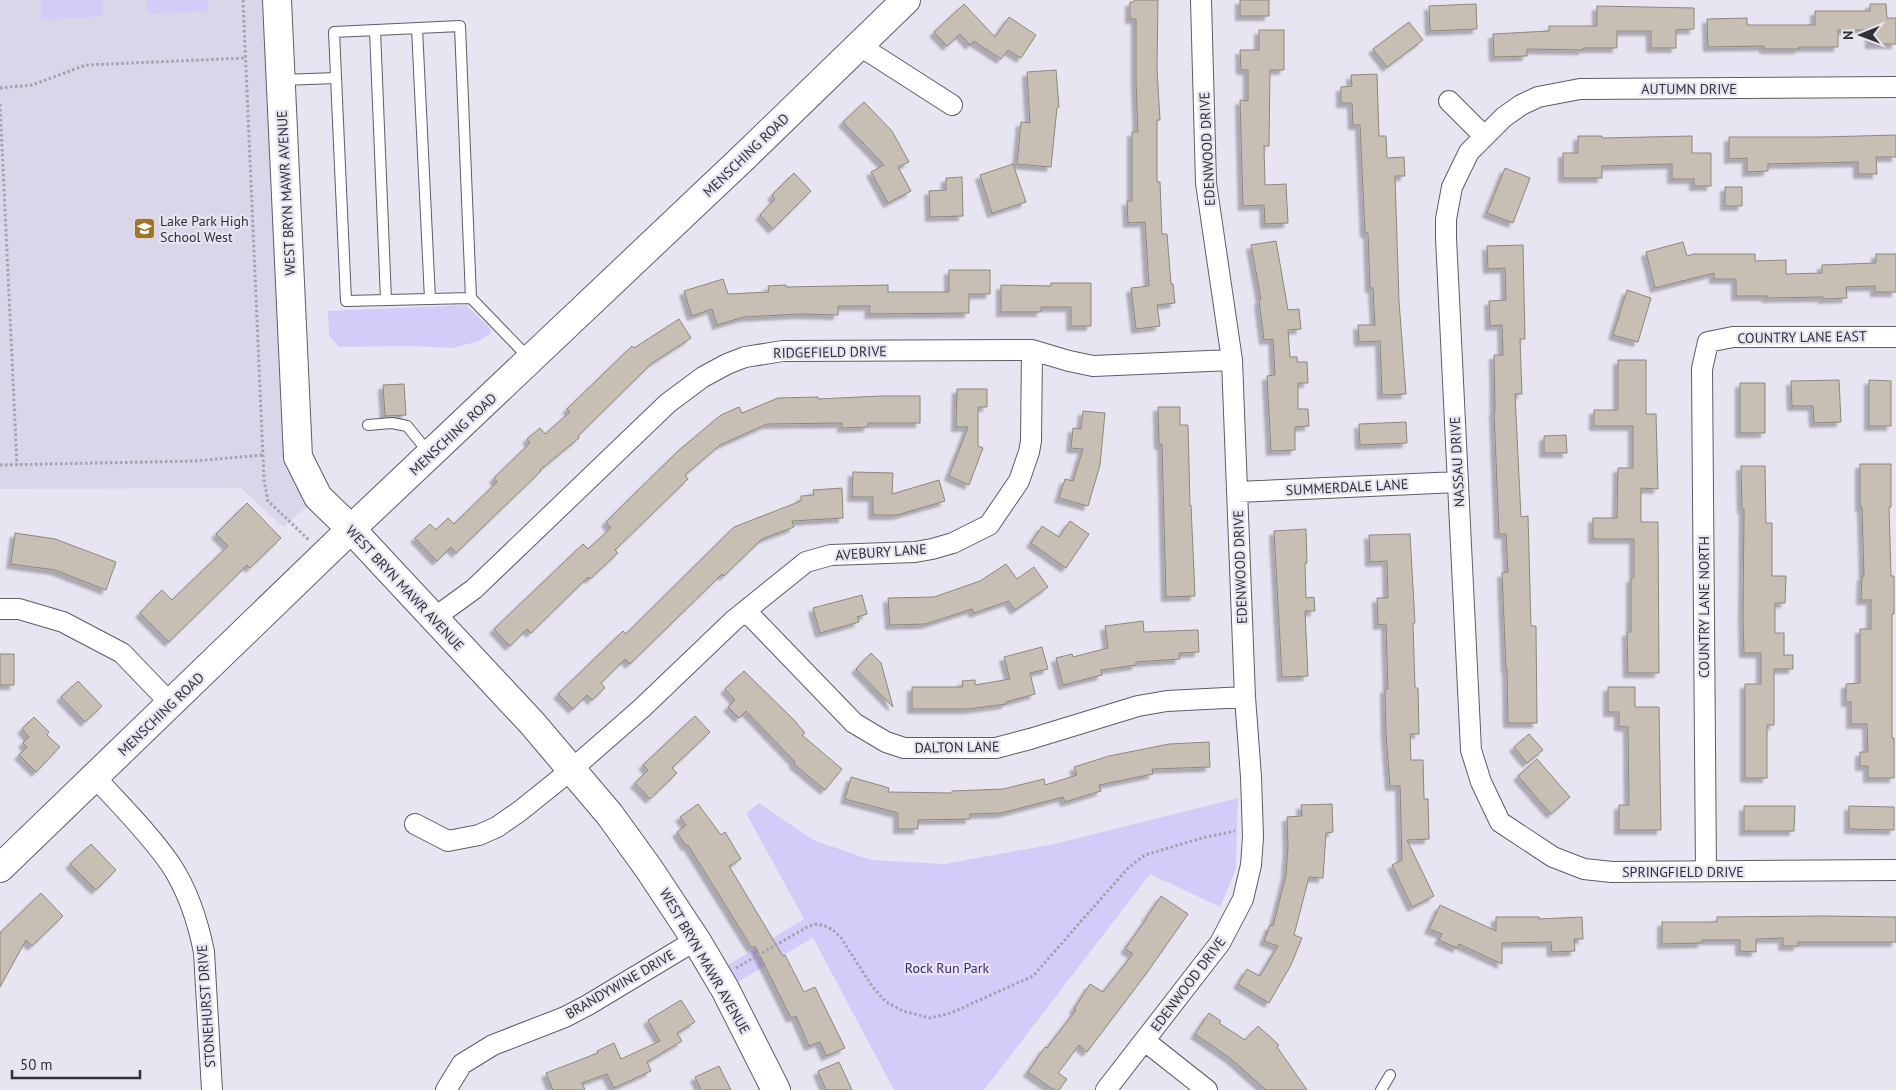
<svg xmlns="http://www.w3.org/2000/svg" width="1896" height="1090" font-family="'PT Sans',sans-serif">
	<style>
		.built { fill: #dad6e9 }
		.green { fill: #d5cbf9 }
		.building { fill: #c7bfb4; stroke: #8e877c; filter: url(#shadow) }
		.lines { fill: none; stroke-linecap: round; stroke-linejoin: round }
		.lane-casing { stroke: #5f5c67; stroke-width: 12 }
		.street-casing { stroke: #5f5c67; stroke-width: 22 }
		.secondary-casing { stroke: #5f5c67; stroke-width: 30 }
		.path { stroke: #a5a2ac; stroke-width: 3; stroke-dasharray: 2.5 2.5; stroke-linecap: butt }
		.lane { stroke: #fff; stroke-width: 10 }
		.street { stroke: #fff; stroke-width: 20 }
		.secondary { stroke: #fff; stroke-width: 28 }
		.labels { text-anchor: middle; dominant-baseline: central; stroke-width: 4.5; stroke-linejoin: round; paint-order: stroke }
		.street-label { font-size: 14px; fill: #313035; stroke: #e8e5f2 }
		.poi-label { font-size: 14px; fill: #313035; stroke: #e8e5f2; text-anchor: start }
		.park-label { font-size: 14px; fill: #3f2670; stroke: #e8e5f2 }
	</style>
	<defs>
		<filter id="shadow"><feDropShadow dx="-4.5" dy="4.5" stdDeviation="1" flood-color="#0004"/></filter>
	</defs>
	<rect width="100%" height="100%" fill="#e8e5f2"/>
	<path class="built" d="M0,0H278L298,457L318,497L283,527L241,488L0,489Z"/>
	<path class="green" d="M41,0H102L103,16L42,20Z
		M147,0H207L208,11L147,14Z
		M466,305L490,328L491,333L479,341L453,348L410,346L339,347L329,336L328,311Z
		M1238,798L1236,869L1220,907L1150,874L984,1090H894L813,938L725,989L715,973L804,919L746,813L759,803L813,840L871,860L944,864L1054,844Z"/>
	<path class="building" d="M1134,0H1158L1157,69L1160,120H1157V182H1160L1162,234H1167L1171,284H1173L1175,303L1157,305L1160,326L1136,329L1131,288L1149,286L1145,222L1128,223L1127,201H1132V132H1138L1136,82V19H1130V2H1134Z
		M1240,0H1269V16H1240Z
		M964,4L995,37L1009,17L1036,35L1021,58L1008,50L1001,59L974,41L970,45L960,34L947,46L934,32Z
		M1476,4L1477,29L1430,31L1429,6Z
		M1870,4H1886L1887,18H1896V44H1870V30H1838V47H1799V49H1764V46L1708,47L1707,19L1747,18V25H1815V11H1870Z
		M1597,6L1694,8V29L1676,30V48H1651V31H1617V48H1583V50L1527,49V56L1494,57L1493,34L1549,31V26H1597Z
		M1409,22L1423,40L1387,67L1373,49Z
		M1259,30H1284V70H1270L1269,146H1264L1265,185L1286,184L1288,223L1265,224L1264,205L1243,206L1240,100L1248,101V70H1241L1240,50H1259Z
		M1056,70L1059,107L1057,108L1051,167L1017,164L1021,122L1030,123L1027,72Z
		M1377,74L1379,136H1386L1387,158L1404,157L1405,176H1395L1399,301L1406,394L1382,395L1380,341L1359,342L1358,325H1375L1373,288H1370L1368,233H1365L1360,125H1353L1352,103H1341V87L1352,86L1351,75Z
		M864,102L892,131L909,162L898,167L911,191L888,203L871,172L884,165L843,122Z
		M1896,135V157H1876L1877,174H1858V162L1768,164V171L1747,172V158L1729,159V137H1822Z
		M1578,136H1602V138L1692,136V153H1711V186H1694V179H1672V164L1602,166V178H1563V153H1578Z
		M1013,164L1026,202L992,213L980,175Z
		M1505,168L1530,178L1513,223L1487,213Z
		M794,173L811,191L773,229L760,215L775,199L772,195Z
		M962,177L963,216L930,217L929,191L946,190V178Z
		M1725,187H1742V206H1725Z
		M1276,241L1288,310L1299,309L1301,329L1288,330L1290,357H1297V362H1307L1308,383H1298V409H1308L1309,426L1295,427V450L1271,451L1267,376L1275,375L1273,339L1264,340L1259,300L1261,299L1251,245Z
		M1683,242L1687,256L1693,254H1755V261L1786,260V274L1822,273V265L1876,263V254H1896V292H1875V286L1846,287L1847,298L1823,299V297L1767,298V296H1736V279H1714V273L1655,288L1646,252Z
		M1523,245L1525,339H1520L1522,394H1515L1521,517L1528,516L1531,626H1536L1537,723H1508L1507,668H1506L1502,573L1508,572L1506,534H1499L1494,411H1495L1494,355H1503L1502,325L1490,326L1489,301L1506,300L1505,268L1488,269L1487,246Z
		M949,270H990V294H969V313L869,314L870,306H838V315L799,314L744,317L717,325L712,309L692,316L684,291L723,279L728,294L769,292L768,286L786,285V287L888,285V292H949Z
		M1051,283H1091V326H1071V307H1041V312H1001V285L1051,286Z
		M1627,290L1651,298L1638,342L1613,335Z
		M679,319L691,338L652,363L578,436L579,438L540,470L541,471L456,553L451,547L437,561L415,538L430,524L436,530L448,518L454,524L497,482L494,478L530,443L527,439L540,428L545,434L570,412L567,409L632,346L634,348Z
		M1618,360H1646V414H1656L1658,489L1641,488V522H1658L1659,673H1628L1627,632H1631V578H1634V539H1593V518H1617L1618,468H1633V426H1594V410H1618Z
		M1839,380L1841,422L1814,423L1813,406H1792L1791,381Z
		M1869,380L1891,381V426H1869Z
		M1740,383H1765V433H1740Z
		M404,384L406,415L385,416L383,385Z
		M957,389H987V407H978V446L983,448L969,485L949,476L968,427H956Z
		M881,396H920V423H868V427L842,428V423L767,424L720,445L685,475L688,479L615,550L618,553L590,579L588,577L531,633L527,629L510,646L494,629L583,544L588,549L611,528L606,522L678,451L721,415L739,407L742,413L778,398L818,397V399Z
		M1158,407H1180V425H1188L1190,506L1191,505L1195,596L1166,597L1162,444L1159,445Z
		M1083,411L1105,413L1100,465L1088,506L1059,498L1065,479L1073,481L1083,449L1071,448L1073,428L1081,429Z
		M1406,422L1407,443L1360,445L1359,424Z
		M1566,435L1567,453H1544V436Z
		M1860,464H1891V507H1889L1891,576H1894V614H1892V738H1894V778H1868V766H1860V752H1868L1867,724H1851V702H1846V684L1860,683V629H1871V600H1861L1862,576H1864L1862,507H1860Z
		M1741,466H1765L1766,523H1772V576H1786L1785,603H1775V633H1784V655H1793V669H1774V725H1767V778H1745V684H1761V653H1744L1743,620L1744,509H1742Z
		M853,472L893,473L892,494L939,480L945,501L897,515H873V497H852Z
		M842,488L843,518L792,521L794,527L762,539L724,576L722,574L630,664L625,659L601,683L605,688L592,700L587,695L573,709L558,694L623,631L626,634L734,527L801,501V496L814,495L813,490Z
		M247,503L281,538L250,568L247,565L169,642L140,613L162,590L172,600L228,546L216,534Z
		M1070,521L1089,534L1066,568L1031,543L1042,526L1059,537Z
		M1306,529L1307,563H1305L1306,598L1314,597L1315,611H1305L1308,676L1282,677L1274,531Z
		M15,533L55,539L116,562L106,590L55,570L11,564Z
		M1410,534L1415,623H1413L1415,688H1418L1419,734H1410L1411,760H1423L1424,799H1428L1429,839L1407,840L1434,896L1412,907L1392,865L1402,860L1400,786H1390L1386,734L1385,689H1388L1386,624L1378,625L1377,598H1388L1387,561L1370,562L1369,535Z
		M1006,564L1017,579L1034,567L1048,587L1015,610L1009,601L974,613L972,609L926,624L890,625L888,598L934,597L980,581Z
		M862,595L867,614L857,617L859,622L820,633L813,608Z
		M1143,621L1144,632L1198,630L1199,652L1179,653L1180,659L1136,662V665L1101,670L1102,675L1063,685L1056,658L1072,654L1073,657L1108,648L1105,626Z
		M1042,647L1048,669L1030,673L1035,694L1006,702V704L969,709H912V687H963L962,681L975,680V685L1010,679L1004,657Z
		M871,653L881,663L893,707L856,669Z
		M0,654H14V685H0Z
		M744,671L794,720L805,733L802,735L842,769L825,790L794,764L795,762L746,711L739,718L728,707L735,700L725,689Z
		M78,681L102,706L85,722L61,697Z
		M1608,687H1635V707H1659L1661,830H1619V805H1629L1628,727L1619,726V712H1608Z
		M695,716L710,732L672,768L677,773L650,799L635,783L648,770L643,765Z
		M34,717L49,732L47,735L60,747L36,772L19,755L27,747L23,743L29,737L22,729Z
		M1529,734L1543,750L1527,763L1514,747Z
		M1209,742L1210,767L1152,769L1153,774L1099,785L1101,791L1065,802L1063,797L1002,813L970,814V819L918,820V829H898V813L845,799L851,777L889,788L888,792L952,793V791L1003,789L1044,779L1045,785L1077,775L1074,767L1109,756L1169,744Z
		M1537,759L1570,797L1551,814L1518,776Z
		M698,804L721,835L725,832L741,859L729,866L783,956L785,955L804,992L815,987L845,1048L826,1056L820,1042L809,1046L796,1016L791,1018L755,946L752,948L688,845L686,846L677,832L686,825L680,817Z
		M1332,804L1333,832L1326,833L1323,878L1309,877L1294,935L1302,938L1291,965L1269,1003L1238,984L1247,969L1260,976L1278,946L1264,941L1270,925L1273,926L1286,875L1288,847L1287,817L1302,816L1301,805Z
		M1744,806H1795L1794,831H1744Z
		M1849,806L1894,807V830L1849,829Z
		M91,844L116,870L96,890L70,864Z
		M41,893L63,916L32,946L26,940L0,987V933Z
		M1161,896L1188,914L1146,974L1087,1052L1079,1045L1058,1073L1067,1079L1059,1090H1054L1028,1072L1045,1047L1047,1048L1076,1010L1074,1009L1090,984L1103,992L1133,954L1125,949L1147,918H1146Z
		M1440,905L1496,931V917H1539V919L1582,917L1583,939H1574L1575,951L1552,952L1551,942L1502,943V964L1459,944L1457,948L1439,940L1442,934L1429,929Z
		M1823,916L1896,917V942H1798V946H1783V938L1756,939V952L1740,951V940H1702V943L1662,944V922H1717V917Z
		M681,1000L695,1022L677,1033L682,1041L647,1062L651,1071L614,1088L607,1074L582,1083L585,1090H553L546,1073L598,1053L597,1051L614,1043L621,1059L660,1041L648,1020Z
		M1209,1013L1221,1021L1219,1023L1245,1040L1258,1026L1279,1045L1277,1047L1307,1090H1266L1230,1058L1195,1034Z
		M839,1062L852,1090H826L818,1071Z
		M719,1066L731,1090H701L695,1077Z"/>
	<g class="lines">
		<defs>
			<path id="lane" d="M417,28L430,299
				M375,30L386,300
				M282,80L336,78
				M471,298L346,301L334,32L460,26L471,298L529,358
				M368,425L392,423L407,426L430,454
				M1381,1090L1390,1075"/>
			<path id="street" d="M860,46L952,105
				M1896,87L1580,89L1538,97L1521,105L1504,117L1469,152L1452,187L1446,219V238L1471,750L1481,782L1500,822L1553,857L1584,869L1612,872L1896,870
				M1449,101L1484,136
				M1237,492L1458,482
				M0,609H19L63,622L122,653L171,704
				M746,611L854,723L886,742L904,748H996L1030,739L1138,706L1167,701L1245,697
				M434,618L474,589L668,403L703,377L727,364L745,357L783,351L1032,350L1069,361L1093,366L1232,360
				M95,777C121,806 149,833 171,865C188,891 198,922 204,952L212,1090
				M415,824L448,841L479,835L497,827L520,811L571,770L642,708L734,620L806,562L831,555L915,552L932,549L953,543L989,525L1019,481L1029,452L1031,441L1032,350
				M1706,871L1702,369L1708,342L1733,337H1896
				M1145,1041L1207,1090
				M446,1090L462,1064L493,1045L565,1017L588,1005L696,940
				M1106,1090L1220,943L1243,899L1251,865L1253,837L1251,777L1245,697L1232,360L1206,183L1201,0"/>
			<path id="secondary" d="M277,0L298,457L318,497L351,529L532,723L610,815L649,869L696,940L725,989L776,1090
				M0,868L351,529L745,156L906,0"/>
		</defs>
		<use href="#lane" class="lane-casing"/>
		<use href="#street" class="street-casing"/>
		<use href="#secondary" class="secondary-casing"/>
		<path class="path" d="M243,0L264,480L268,501L310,541
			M0,88L32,85L86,65L246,58
			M0,104L17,465
			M0,465L195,461L263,455
			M736,968L809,926L817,924L825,926L833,930L841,938L872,986L886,1002L903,1011L930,1018L951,1013L1033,976L1128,868L1145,855L1202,838L1235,831"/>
		<use href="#lane" class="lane"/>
		<use href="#street" class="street"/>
		<use href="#secondary" class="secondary"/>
	</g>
	<defs>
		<symbol id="school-square" viewBox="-11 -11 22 22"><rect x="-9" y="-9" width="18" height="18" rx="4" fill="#a07525" stroke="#e8e5f2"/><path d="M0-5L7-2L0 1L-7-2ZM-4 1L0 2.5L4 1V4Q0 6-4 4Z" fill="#fff"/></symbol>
	</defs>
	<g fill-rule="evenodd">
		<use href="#school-square" x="132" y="216" width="25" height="25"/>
	</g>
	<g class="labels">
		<g class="street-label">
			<text x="1689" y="89">AUTUMN DRIVE</text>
			<text transform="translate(1207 149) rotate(-93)">EDENWOOD DRIVE</text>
			<text transform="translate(746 155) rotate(-44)">MENSCHING ROAD</text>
			<text transform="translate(286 193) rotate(-93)">WEST BRYN MAWR AVENUE</text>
			<text transform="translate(1802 337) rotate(-1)">COUNTRY LANE EAST</text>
			<text transform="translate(830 352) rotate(-1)">RIDGEFIELD DRIVE</text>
			<text transform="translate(453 434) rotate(-43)">MENSCHING ROAD</text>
			<text transform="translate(1457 462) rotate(-93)">NASSAU DRIVE</text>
			<text transform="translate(1347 487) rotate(-3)">SUMMERDALE LANE</text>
			<text transform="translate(881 552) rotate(-4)">AVEBURY LANE</text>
			<text transform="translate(1240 567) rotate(-92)">EDENWOOD DRIVE</text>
			<text transform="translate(405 588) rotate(47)">WEST BRYN MAWR AVENUE</text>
			<text transform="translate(1704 607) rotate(-90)">COUNTRY LANE NORTH</text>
			<text transform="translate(161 714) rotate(-44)">MENSCHING ROAD</text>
			<text transform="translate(957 747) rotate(-1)">DALTON LANE</text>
			<text x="1683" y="872">SPRINGFIELD DRIVE</text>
			<text transform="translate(705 961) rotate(60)">WEST BRYN MAWR AVENUE</text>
			<text transform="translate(620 984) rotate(-30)">BRANDYWINE DRIVE</text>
			<text transform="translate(1188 984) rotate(-53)">EDENWOOD DRIVE</text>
			<text transform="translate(206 1006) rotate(-94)">STONEHURST DRIVE</text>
		</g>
		<g class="poi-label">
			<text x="160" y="221">Lake Park High<tspan x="160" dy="16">School West</tspan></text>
		</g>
		<g class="park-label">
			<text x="947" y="968">Rock Run Park</text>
		</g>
	</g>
	<g transform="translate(1861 35) rotate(269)" stroke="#e8e5f2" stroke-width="4" paint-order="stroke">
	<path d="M0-4L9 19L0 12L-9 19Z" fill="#313035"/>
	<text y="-8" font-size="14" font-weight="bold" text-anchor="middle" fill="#313035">N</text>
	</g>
	<path d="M12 1070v8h128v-8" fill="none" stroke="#313035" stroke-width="2.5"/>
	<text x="20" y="1070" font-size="15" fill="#313035" stroke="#e8e5f2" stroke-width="4" paint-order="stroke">50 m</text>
</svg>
